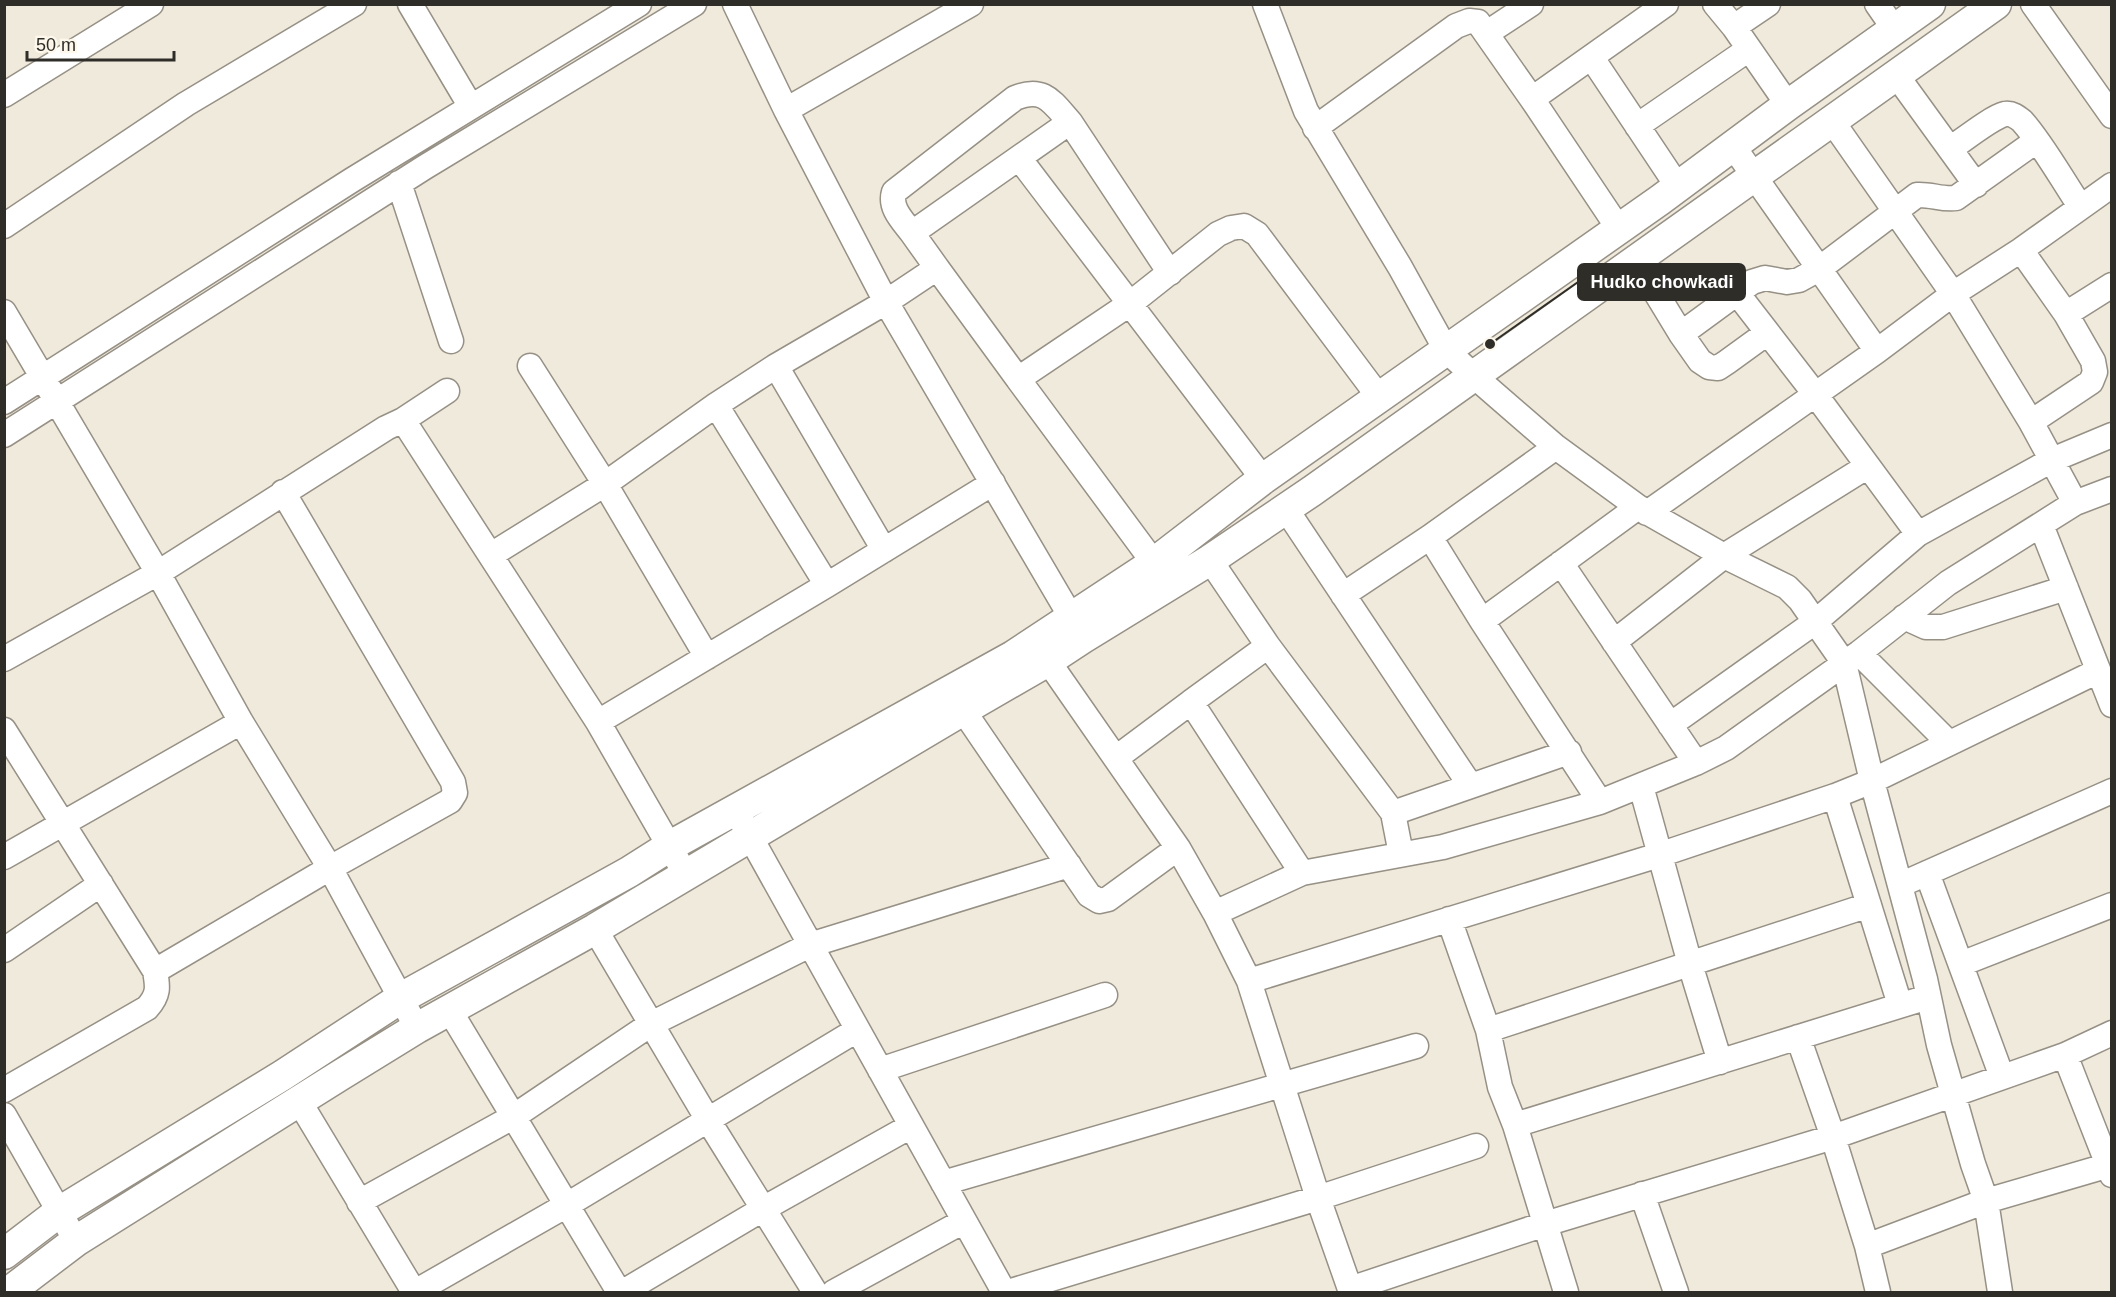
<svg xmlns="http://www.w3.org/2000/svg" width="2116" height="1297" font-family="Helvetica,sans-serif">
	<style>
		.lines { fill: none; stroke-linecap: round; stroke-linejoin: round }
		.minor-casing { stroke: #969085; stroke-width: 27 }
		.major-casing { stroke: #969085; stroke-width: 33 }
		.minor { stroke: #fff; stroke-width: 24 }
		.major { stroke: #fff; stroke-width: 30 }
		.leader { fill: none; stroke: #2f2d28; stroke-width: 2 }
		.callout-dot { fill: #2f2d28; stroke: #fdf8eb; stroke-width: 2 }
		.callout { fill: #2f2d28; stroke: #2f2d28; stroke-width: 2 }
		.callout-label { font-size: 18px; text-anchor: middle; font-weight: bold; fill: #fff }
	</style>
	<rect width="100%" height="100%" fill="#f0eadd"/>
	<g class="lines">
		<defs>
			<path id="minor" d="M410,4L471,107
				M735,4L786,110L886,302L937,268L1018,379L1131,303L1218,234L1231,228L1244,226L1257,234L1379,397
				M1265,4L1306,111L1400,267L1446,350L1474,376L1556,447L1638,507L1724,556L1787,587L1800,600L1844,663L1872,781L1925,979L1939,1045L1973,1164L1986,1201L2000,1292
				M1715,4L1734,27L1788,105
				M1877,4L1895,30
				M2033,4L2112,116
				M1734,27L1768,4
				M1487,33L1531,4
				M1592,58L1678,187
				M1897,76L1976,185
				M4,95L151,4
				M1532,99L1619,229
				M786,110L971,4
				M1637,126L1749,49
				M1315,128L1456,26L1469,21L1478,22L1532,99L1666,4
				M1733,146L1877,351
				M1950,149C1962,141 1992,117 2005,114C2012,113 2017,117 2022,121C2042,143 2063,181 2080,206
				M1019,158L1263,479
				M399,183L451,341
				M4,226L186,104L354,4
				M912,233C903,221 889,208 894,192L1015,98C1044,86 1052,102 1070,122
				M2021,250L2066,314L2093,361L2095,372L2091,382L2031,422
				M1636,260L1681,334L1700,361L1709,367L1718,368L1727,362L1767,333
				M937,268L912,233L1070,122L1170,273
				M1737,293L1815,394L1918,534
				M4,312L158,573L241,722L330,868L417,1028
				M2066,314L2112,285
				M1681,334L1752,282L1765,278L1787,282L1799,280L1819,269L1917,195C1931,194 1942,200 1956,198L2036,141
				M530,366L605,484L707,657
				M776,366L884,550
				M1018,379L1154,563
				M4,402L352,180L639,4
				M716,405L827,585
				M403,420L447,391
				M4,435L425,167L694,4
				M1556,447L1430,537L1482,621L1600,802L1696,763L1726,748L1859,653L1948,583L2075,503L2112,489
				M2075,503L2031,422L1953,294L2021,250L2112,185
				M1286,509L1470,785
				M1647,513L1877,351L1953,294L1832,121
				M2041,525L2112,705
				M491,555L605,484L716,405L776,366L886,302L1071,617
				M1210,560L1268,646L1393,813L1401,854
				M1561,563L1696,763
				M1343,595L1430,537
				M1904,617L1926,627H1943L2066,588
				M1482,621L1638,507
				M1614,642L1724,556L1868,466
				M1859,653L1949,743
				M4,659L158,573L386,428L403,420L598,722L686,875
				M1048,661L1178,848L1215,913L1249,981
				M1191,702L1268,646
				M963,710L1089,895L1099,901L1108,899L1178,848
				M598,722L827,585L993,483
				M1670,725L1815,622L1918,534L2052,460L2112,435
				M4,730L155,971C158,987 159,995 147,1008L4,1090
				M1116,758L1191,702L1302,873L1215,913
				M1641,786L1690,964L1720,1062
				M1835,796L1900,1005
				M1393,813L1569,752
				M742,822L1004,1292
				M4,857L241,722
				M1302,873L1443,847L1600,802
				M1927,873L2002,1077
				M1900,885L2112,791
				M1449,919L1488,1030L1500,1087L1515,1125L1566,1292
				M595,929L708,1120L815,1292
				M4,950L101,884
				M1961,964L2112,905
				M155,971L330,868L450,801L455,793L453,782L283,492
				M450,1011L619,1292
				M1488,1030L1869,905
				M1798,1037L1833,1137L1867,1246L1986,1201L2106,1166
				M2065,1055L2112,1175
				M880,1070L1105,995
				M299,1101L414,1292
				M4,1115L76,1241
				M1515,1125L1928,997
				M943,1183L1416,1046
				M1642,1194L1676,1292
				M359,1202L513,1117L651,1024L810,945L1069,865
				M1867,1246L1878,1292
				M1350,1289L1545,1224L1833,1137L2065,1055L2112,1033
				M415,1292L567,1205L857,1030
				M623,1292L763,1209L911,1126
				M834,1292L964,1221
				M1008,1292L1318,1198L1476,1146
				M1351,1292L1318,1198L1249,981L1659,855L1835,796L1872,781L2098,671"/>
			<path id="major" d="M4,1254L59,1212L283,1075L401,998L629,872L670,846L1013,656L1154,563L1263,479L1660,200L1788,105L1930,4
				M9,1292L76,1241L339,1076L417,1028L595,929L963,710L1048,661L1083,638L1210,560L1312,491L1996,4"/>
		</defs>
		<use href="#minor" class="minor-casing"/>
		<use href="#major" class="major-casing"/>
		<use href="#minor" class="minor"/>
		<use href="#major" class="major"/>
	</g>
	<path class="leader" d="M1490 344L1578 282"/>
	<circle class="callout-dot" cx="1490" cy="344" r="6"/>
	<rect class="callout" x="1578" y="264" width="167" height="36" rx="6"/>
	<g class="callout-label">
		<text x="1662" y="288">Hudko chowkadi</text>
	</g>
	<rect width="2116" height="1297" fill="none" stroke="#2f2d28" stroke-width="12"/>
	<path d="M27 51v9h147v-9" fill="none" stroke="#2f2d28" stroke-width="3"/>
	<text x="36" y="51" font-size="18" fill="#2f2d28" stroke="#fdf8eb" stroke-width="4.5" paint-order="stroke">50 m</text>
</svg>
